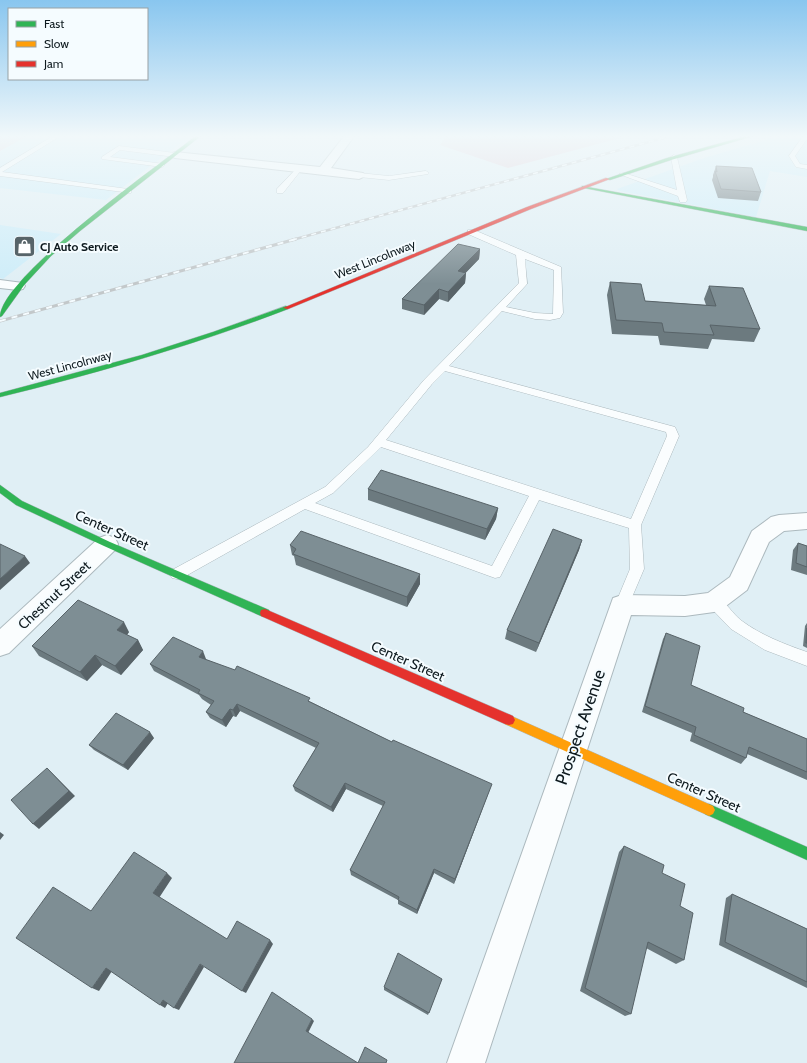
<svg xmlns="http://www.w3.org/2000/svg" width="807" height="1063" font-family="Cabin,sans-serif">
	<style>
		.built { fill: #ceedf9 }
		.green { fill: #e1ccd6 }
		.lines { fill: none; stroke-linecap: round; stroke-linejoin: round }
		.lane-casing { stroke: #acb9be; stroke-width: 1 }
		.street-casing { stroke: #acb9be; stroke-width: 2 }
		.fast-casing { stroke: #acb9be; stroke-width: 1 }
		.slow-casing { stroke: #acb9be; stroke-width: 1 }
		.jam-casing { stroke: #acb9be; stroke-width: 1 }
		.lane { fill: #fafdfe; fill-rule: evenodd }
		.street { fill: #fafdfe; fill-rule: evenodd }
		.fast { fill: #30b455; fill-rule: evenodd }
		.slow { fill: #ff9f0a; fill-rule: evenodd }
		.jam { fill: #e5322d; fill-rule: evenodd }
		.rail-far1-casing { stroke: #c3c8ca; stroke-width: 2.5 }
		.rail-casing { stroke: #c3c8ca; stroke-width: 3 }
		.rail-far1 { stroke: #f5fcff; stroke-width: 1.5; stroke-dasharray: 5; stroke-linecap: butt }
		.rail { stroke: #f5fcff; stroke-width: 2; stroke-dasharray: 6; stroke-linecap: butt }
		.wall { fill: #6c7a7f }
		.shaded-wall { fill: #586368 }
		.building { fill: #7e8e94; stroke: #586368 }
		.labels { text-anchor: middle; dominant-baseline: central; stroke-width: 4; stroke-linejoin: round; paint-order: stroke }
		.far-poi-label { font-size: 12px; font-weight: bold; fill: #0d191e; stroke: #f5fcff; text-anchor: start }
		.far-street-label { font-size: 12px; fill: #0d191e; stroke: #f5fcff }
		.street-label { font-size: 14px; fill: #0d191e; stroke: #f5fcff }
		.near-street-label { font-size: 17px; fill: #0d191e; stroke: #f5fcff }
	</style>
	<rect width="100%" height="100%" fill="#e0eff5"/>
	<path class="built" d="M29,135H191L106,200L0,188V151Z
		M783,135H807V177L770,171L756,217L620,191L617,189L704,158Z
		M0,225L61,234L3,279L0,278Z"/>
	<path class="green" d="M0,135H29L0,151Z
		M447,135H631L508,168L440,145Z"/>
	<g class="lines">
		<defs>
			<path id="lane" d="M55,135H62L2,172L128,189H131V193L0,176V168Z
				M804,135H807V139L795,156L800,164L807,165V169L796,167L789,156Z
				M119,146L175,153L178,155L175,157L120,150L110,157L164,164V166L162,167L102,159V157Z
				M674,155L677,157L687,200L686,202H680L678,196L619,174L624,173L677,190L671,157Z
				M297,168L302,169L283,193H277V189Z
				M426,171L429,173L428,174L389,180L359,177L356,175L359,173L389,176Z
				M468,230H474L561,267L563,313L560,318L550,320L535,319L502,311L449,366L675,427L679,436L641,525L644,569L627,609L622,611L617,609L615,605L630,569L629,528L539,500L500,577L495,578L305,509L182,578L177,579L172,578L170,574L172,570L325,487L368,447L424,380L519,283L516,255L468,234ZM525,259L554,270L553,314L535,313L506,307L527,284ZM445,371L666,432L667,436L631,519L386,440L432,384ZM381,447L529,496L492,566L315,503L333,493Z
				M714,596C726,600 732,614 742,621C761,635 784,644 807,652V666L765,650L731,629L709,606L707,602L709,598Z"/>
			<path id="street" d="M345,135H355L331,168L363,173L365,175L363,177L359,179L175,158L169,155L175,152L320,167Z
				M0,280L23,283L25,286L23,289L18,290L0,288Z
				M807,513V529L784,531L769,542L747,590L722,609L714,612L685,616L631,615L485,1063H447L613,598L622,595L685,596L708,593L730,577L752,531L771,517L779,515Z
				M107,535L115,538L118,544L115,550L9,653L0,656V629L99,538Z"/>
			<path id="fast" d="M197,135H202L80,231L51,256L25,284L2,316L0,317C0,277 162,163 197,135Z
				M750,135H757L671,160L610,180L606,179L667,158Z
				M582,186L807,227V231L584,188H582Z
				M286,306L288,307V309C194,345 98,373 0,397V393L142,355L213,332Z
				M0,485L22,501L110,542L269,610L270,613L269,616L265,617L261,616L104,546L16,505L0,493Z
				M709,804L807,847V860L705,814L703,810L705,806Z"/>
			<path id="slow" d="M509,715L713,806L715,810L713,814L709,816L705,814L505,724L503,720L505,716Z"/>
			<path id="jam" d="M606,178L610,179L531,209L288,309L283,308L527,207Z
				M265,609L513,716L515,720L513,724L509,725L505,724L261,616L260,613L261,610Z"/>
		</defs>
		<use href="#lane" class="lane-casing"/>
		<use href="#street" class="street-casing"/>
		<use href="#fast" class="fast-casing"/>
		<use href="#slow" class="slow-casing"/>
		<use href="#jam" class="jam-casing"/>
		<use href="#lane" class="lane"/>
		<use href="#street" class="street"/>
		<use href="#fast" class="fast"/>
		<use href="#slow" class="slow"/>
		<use href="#jam" class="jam"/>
		<defs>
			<path id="rail-far1" d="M292,240L674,135"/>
			<path id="rail" d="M0,321L296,239"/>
		</defs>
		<use href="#rail-far1" class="rail-far1-casing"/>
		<use href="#rail" class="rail-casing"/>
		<use href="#rail-far1" class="rail-far1"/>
		<use href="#rail" class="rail"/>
	</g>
	<path class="wall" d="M716,166L761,192L758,201L718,198L712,180L713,177V175Z
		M480,249L479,259L465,273H466L465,283L448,302L439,299L424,315L402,309V299Z
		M610,282L645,301L706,305L704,299L709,286L760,329L754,342L712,339L708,349L660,345L658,336L612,334L607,295Z
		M368,489L498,508L496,519L485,540L368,500Z
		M582,540L579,550L536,652L505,639L507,630Z
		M798,543L807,546V575L791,570L793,550Z
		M290,545L420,584L407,607L296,565L294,556L292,555Z
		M807,623V648L803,646L805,626Z
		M129,632L127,635L138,640L143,650L121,675L102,665L87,681L39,656L32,646Z
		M666,633L691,685L743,712L807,739V780L747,754L746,758L741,764L690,741L692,733L642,712L663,639Z
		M205,659L311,702L392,742L490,789L454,884L434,873L417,914L398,904V900L351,875L350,870L383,806L346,789L333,812L295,791L293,786L316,748L240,711L236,717L233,716L226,727L210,718L206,712L211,705L202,699L199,695L154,671L150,664L206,659Z
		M154,738L128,770L94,750L89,745Z
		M624,846L680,906L684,960L676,964L646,948L631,1014L625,1016L580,991L619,852Z
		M732,894L807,929V988L719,945L726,898Z
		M442,979L428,1015L384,990V987Z"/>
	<path class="shaded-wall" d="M480,249L479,259L458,281V271Z
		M466,273L465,283L448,302V292Z
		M439,289V299L424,315V305Z
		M498,508L496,519L485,540L487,529Z
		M582,540L579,550L536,652L539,643Z
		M25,556L30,563L0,590V579Z
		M420,574V584L407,607V597Z
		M124,622L129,632L123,640L117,630Z
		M138,640L143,650L121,675L115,666Z
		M203,651L206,659L202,664L199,657Z
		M95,655L102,665L87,681L80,672Z
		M237,704L240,711L236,717L233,710Z
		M230,709L233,716L226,727L222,720Z
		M150,732L154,738L128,770L123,765Z
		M47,768L75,796L39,829L33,824Z
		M345,783L346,789L333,812L331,807Z
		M492,784L490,789L454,884L455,879Z
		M0,832L4,835L0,840Z
		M434,869V873L417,914V910Z
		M167,873L172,878L159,898L153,893Z
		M270,940L273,944L246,993L242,991Z
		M200,964L204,967L179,1010L174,1008Z
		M106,968L112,971L99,991L92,988Z
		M163,1000L168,1003L165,1008L160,1005Z
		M312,1019L314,1021L308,1033L306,1031Z"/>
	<path class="building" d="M716,166L752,168L761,192L721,189L715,171L717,172Z
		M458,244L480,249L458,271L466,273L448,292L439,289L424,305L402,299Z
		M610,282L641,284L645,301L716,306L709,286L743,288L760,329L710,325L714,335L664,332L662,323L616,320Z
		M381,470L498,508L487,529L368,489Z
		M553,529L582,540L539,643L507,630Z
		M301,531L420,574L407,597L293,554L296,549L290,545Z
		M798,543L807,546V567L796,563Z
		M0,544L25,556L0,579Z
		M78,600L124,622L117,630L138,640L115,666L95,655L80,672L32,646Z
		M807,628V643H806Z
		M666,633L700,646L691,685L744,708L743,712L807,739V772L749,747L746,758L694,735L696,727L645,706Z
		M173,637L203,651L199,657L235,670L237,666L310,698L308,701L392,742L393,740L492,784L455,879L434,869L417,910L398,900L399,897L350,870L385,802L345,783L331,807L293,786L319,743L237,704L233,710L230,709L222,720L206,712L214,701L198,693L200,690L150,664Z
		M116,713L150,732L123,765L89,745Z
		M47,768L69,791L33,824L11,800Z
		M624,846L664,865L662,873L685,884L680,906L693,913L684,960L648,942L631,1014L585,988Z
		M134,852L167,873L153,893L227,939L237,921L270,940L242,991L200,964L174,1008L163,1000L160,1005L106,968L92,988L16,938L53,887L91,911Z
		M732,894L807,929V982L725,942Z
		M398,953L442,979L429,1013L384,987Z
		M272,992L312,1019L306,1031L358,1063H234Z
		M365,1047L387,1060L386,1063H358Z"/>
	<linearGradient id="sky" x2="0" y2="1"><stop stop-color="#89c6ef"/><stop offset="0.48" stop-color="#f1f8fa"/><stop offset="1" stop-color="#f1f8fa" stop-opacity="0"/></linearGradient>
	<rect width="807" height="284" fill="url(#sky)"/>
	<defs>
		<symbol id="shop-square" viewBox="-11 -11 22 22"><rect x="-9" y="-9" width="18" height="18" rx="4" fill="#576469" stroke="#f5fcff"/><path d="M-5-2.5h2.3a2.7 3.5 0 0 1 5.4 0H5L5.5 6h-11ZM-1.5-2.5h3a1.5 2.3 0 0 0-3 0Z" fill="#fff"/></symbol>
	</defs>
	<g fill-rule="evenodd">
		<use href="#shop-square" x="12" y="234" width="25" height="25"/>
	</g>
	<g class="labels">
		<g class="far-poi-label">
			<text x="40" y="246">CJ Auto Service</text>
		</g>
		<g class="far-street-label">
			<text transform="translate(375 259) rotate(-22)">West Lincolnway</text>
			<text transform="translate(70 365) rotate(-15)">West Lincolnway</text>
		</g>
		<g class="street-label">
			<text transform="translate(112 530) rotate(24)">Center Street</text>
			<text transform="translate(54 595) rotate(-43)">Chestnut Street</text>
			<text transform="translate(408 661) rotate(24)">Center Street</text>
			<text transform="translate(704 792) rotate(24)">Center Street</text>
		</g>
		<g class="near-street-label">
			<text transform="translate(580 727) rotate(-71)">Prospect Avenue</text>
		</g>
	</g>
	<rect x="8" y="8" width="140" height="72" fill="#f5fcff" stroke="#98a1a5"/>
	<rect x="16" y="21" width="20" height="6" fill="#30b455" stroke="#98a1a5"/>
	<text x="44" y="28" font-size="12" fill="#0d191e">Fast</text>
	<rect x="16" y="41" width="20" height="6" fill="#ff9f0a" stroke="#98a1a5"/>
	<text x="44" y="48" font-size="12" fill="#0d191e">Slow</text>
	<rect x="16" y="61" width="20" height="6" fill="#e5322d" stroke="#98a1a5"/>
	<text x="44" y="68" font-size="12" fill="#0d191e">Jam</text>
</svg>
